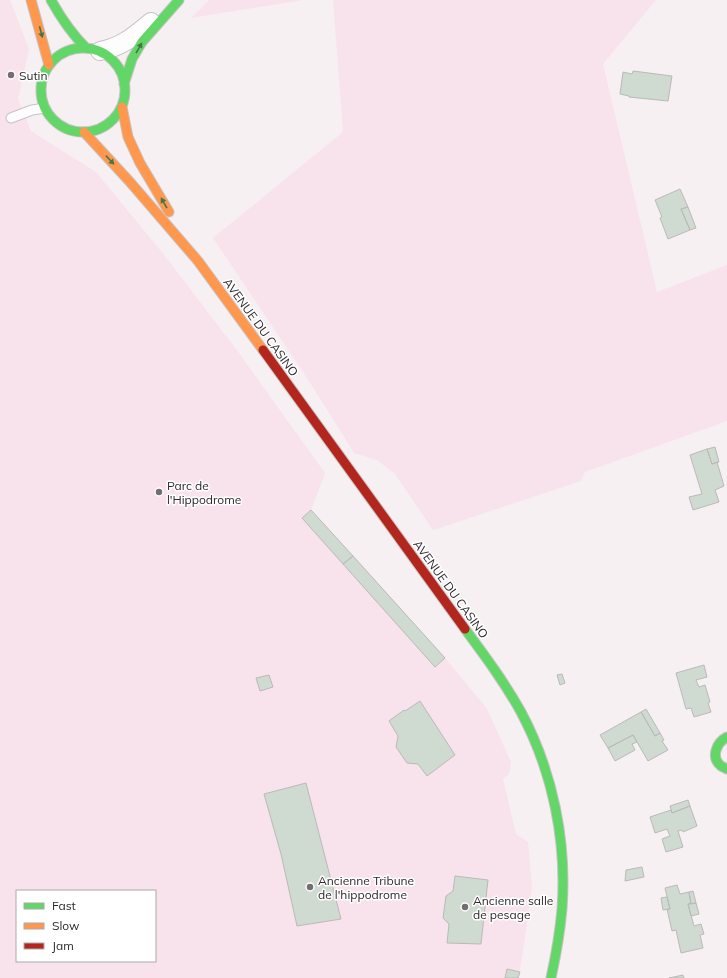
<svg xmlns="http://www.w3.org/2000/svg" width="727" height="978" font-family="Mulish,sans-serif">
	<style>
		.green { fill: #f8e2ec; fill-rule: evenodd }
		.building { fill: #cfdad1; stroke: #babab9 }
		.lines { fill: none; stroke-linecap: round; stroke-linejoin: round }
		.lane-casing { stroke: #c7c2c4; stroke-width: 11 }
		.street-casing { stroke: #c7c2c4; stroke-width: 20 }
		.fast-casing { stroke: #c7c2c4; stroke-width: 11 }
		.slow-casing { stroke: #c7c2c4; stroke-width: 11 }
		.jam-casing { stroke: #c7c2c4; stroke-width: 11 }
		.lane { stroke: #fefdfd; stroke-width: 9 }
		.street { stroke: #fefdfd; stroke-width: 18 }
		.fast { stroke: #63d668; stroke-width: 9 }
		.slow { stroke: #ff974d; stroke-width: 9 }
		.jam { stroke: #b3261e; stroke-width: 9 }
		.oneway { fill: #457646 }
		.poi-dot { fill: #736e70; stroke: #fff; stroke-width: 1.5 }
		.labels { text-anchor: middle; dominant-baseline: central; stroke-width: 3; stroke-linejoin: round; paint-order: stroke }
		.poi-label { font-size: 12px; fill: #2d282a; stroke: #fff; text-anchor: start }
		.street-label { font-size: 12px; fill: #2d282a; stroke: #fff }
	</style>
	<rect width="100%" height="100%" fill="#f6f0f3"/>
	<path class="green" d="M0,0H10L29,49L18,99L31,131L96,172L165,256L239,353L325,473L311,510L445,658L487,709L511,762L509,774L503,779L516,834L528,842L532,887L522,958L518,978H0ZM17,891H155V961H17Z
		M209,0H303L191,18Z
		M333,0H656L603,64L657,292L727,265V421L585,472L581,481L433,530L395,474L377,460L354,453L309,381L213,238L343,132Z"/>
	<path class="building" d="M633,71L672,76L668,101L629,97V96L620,94L623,72L632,74Z
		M680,189L688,207L681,209L690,230L668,239L660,218L662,217L655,200Z
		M688,207L696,228L690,230L681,209Z
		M715,447L719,462L712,464L707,449Z
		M707,449L712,464L717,462L724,486L715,490L719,502L693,510L689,497L702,494L690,455Z
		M311,510L353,556L343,564L302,518Z
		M353,556L445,658L435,667L343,564Z
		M704,665L707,677L696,680L699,687L705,685L710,702L708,703L711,712L694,717L691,708L686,709L676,673Z
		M562,674L565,683L560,685L557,675Z
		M269,675L273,687L260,691L256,678Z
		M420,701L455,755L427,776L418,764L407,763L396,747L398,736L389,721L404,710L405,711Z
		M646,709L660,733L655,736L641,712Z
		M641,712L655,736L660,733L664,740L662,741L668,750L648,761L633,735L608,748L600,735Z
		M633,735L637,742L632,744L635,750L615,761L608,748Z
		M306,783L341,919L297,926L281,854L264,794Z
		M688,800L690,806L672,813L670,806Z
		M690,806L697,826L683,832L682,830L678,831L683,847L666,852L662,839L670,836L667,829L655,833L650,817L671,810L672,813Z
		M642,867L644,877L625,881L626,870Z
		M455,876L488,880L481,944L447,943L449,924L443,918L446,896L453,891Z
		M677,885L680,894L689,892L691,904H688L694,926L701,924L704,934L700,935L703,948L681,953L676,930L672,931L667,909H670L665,888Z
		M693,891L696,903L691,904L689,892Z
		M667,897L670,909L663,910L661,898Z
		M696,903L699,914L691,916L688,904Z
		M507,969L520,972L518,978H505Z
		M683,975L684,978H669Z"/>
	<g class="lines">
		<defs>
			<path id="lane" d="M11,118L32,110L45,108"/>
			<path id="street" d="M100,51C122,47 134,36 151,22"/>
			<path id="fast" d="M51,0C61,18 72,34 86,48
				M41 90a42 42 0 1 1 84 0a42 42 0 1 1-84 0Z
				M124,84L132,59L142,42L179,0
				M465,629C485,656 505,683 521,712C553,772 567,842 562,909C560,932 556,955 551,978
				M727,737C717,742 710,757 721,766C723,767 725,768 727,769"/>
			<path id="slow" d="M31,0L49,65
				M122,107L128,137L140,163L169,212
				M84,132L130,182L198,261L263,350"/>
			<path id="jam" d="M263,350L465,629"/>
		</defs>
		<use href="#lane" class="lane-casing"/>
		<use href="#street" class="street-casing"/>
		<use href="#fast" class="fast-casing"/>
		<use href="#slow" class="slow-casing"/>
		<use href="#jam" class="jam-casing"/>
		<use href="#lane" class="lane"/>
		<use href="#street" class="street"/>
		<use href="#fast" class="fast"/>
		<use href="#slow" class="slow"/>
		<use href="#jam" class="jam"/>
	</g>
	<defs><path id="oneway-solid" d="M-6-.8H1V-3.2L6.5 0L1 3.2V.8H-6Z"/></defs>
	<g class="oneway">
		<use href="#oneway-solid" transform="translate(41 32) rotate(75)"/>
		<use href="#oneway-solid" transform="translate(139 48) rotate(-60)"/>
		<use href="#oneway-solid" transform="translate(110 160) rotate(47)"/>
		<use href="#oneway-solid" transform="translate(164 203) rotate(-120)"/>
	</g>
	<g class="poi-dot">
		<circle cx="11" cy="75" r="4"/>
		<circle cx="159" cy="492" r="4"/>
		<circle cx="310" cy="887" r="4"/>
		<circle cx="465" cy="907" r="4"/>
	</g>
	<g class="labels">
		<g class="poi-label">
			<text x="19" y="75">Sutin</text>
			<text x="167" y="485">Parc de<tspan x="167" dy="14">l'Hippodrome</tspan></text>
			<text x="318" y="880">Ancienne Tribune<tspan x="318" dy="14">de l'hippodrome</tspan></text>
			<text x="473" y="900">Ancienne salle<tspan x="473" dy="14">de pesage</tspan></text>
		</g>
		<g class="street-label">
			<text transform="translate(261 327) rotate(54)">AVENUE DU CASINO</text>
			<text transform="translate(451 589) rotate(54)">AVENUE DU CASINO</text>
		</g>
	</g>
	<rect x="16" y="890" width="140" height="72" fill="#ffffff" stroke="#aba9aa"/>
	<rect x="24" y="903" width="20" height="6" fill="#63d668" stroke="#aba9aa"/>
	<text x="52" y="910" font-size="12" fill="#2d282a">Fast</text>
	<rect x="24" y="923" width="20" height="6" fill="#ff974d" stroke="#aba9aa"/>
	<text x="52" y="930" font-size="12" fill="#2d282a">Slow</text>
	<rect x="24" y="943" width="20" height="6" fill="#b3261e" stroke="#aba9aa"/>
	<text x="52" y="950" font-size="12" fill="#2d282a">Jam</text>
</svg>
